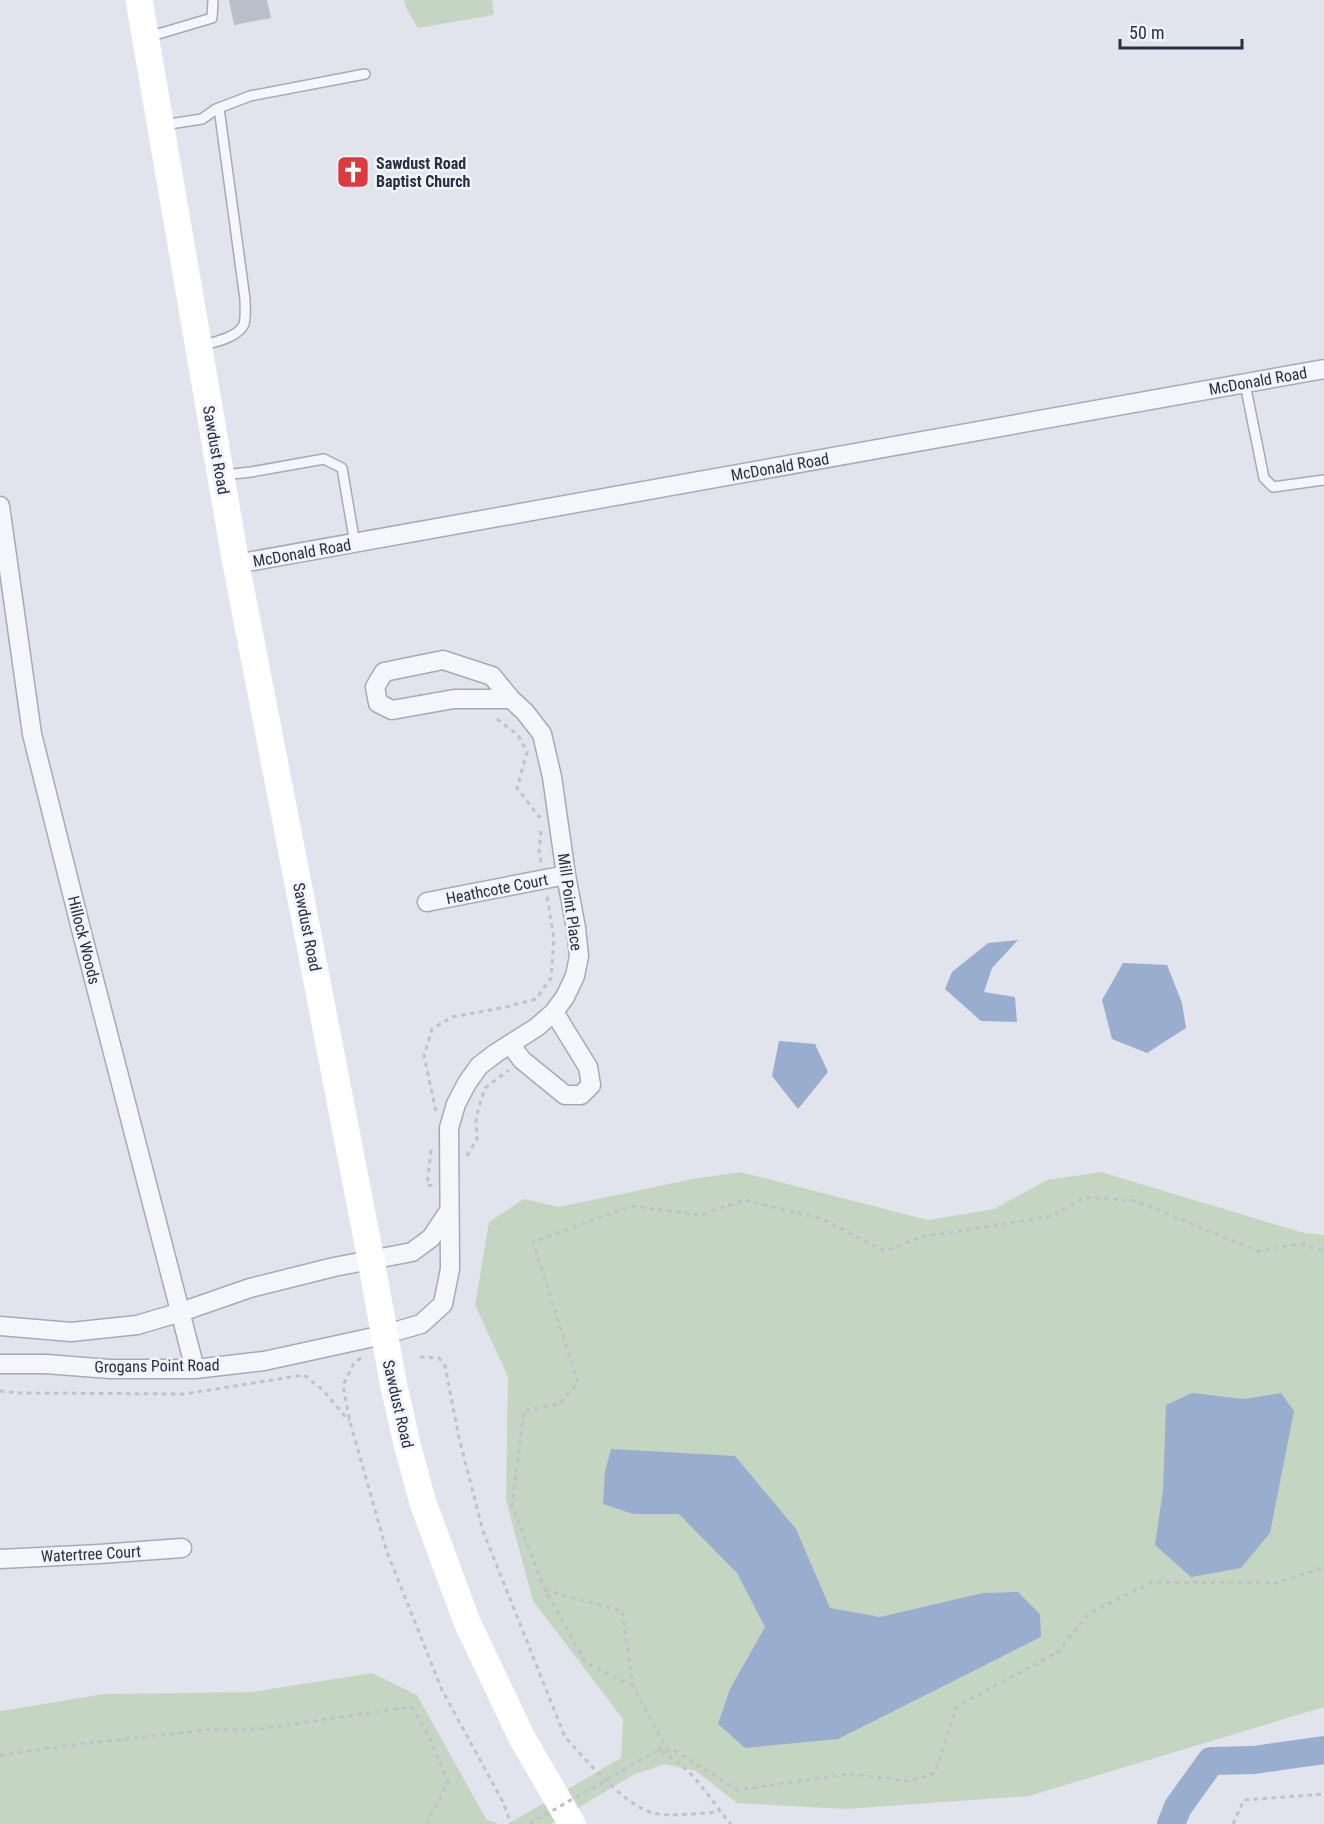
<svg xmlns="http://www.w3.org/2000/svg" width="1324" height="1824" font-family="'Roboto Condensed',sans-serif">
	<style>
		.green { fill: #c4d6c2 }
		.water { fill: #99adcf }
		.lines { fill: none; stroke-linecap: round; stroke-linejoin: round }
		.river { stroke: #99adcf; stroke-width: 28 }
		.building { fill: #bbbfcc }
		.lane-casing { stroke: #a6aab7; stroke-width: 12 }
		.street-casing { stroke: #a6aab7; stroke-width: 21 }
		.path { stroke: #c0c2ca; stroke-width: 3; stroke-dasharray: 4.5 4.5; stroke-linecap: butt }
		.lane { stroke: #f5f6f9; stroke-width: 9 }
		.street { stroke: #f5f6f9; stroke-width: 18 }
		.secondary { stroke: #fff; stroke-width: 27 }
		.path-bridge { stroke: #c0c2ca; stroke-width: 3; stroke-dasharray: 4.5 4.5; stroke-linecap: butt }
		.labels { text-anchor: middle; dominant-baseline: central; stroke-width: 5; stroke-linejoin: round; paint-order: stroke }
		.poi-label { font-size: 16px; font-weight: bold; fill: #282f45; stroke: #f1f4f8; text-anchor: start }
		.street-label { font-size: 16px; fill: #282f45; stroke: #f1f4f8 }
	</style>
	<rect width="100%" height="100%" fill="#e1e4ec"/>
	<path class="green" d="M404,0H492L494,15L418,28L406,8Z
		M740,1172L928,1220L994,1209L1047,1180L1101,1172L1304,1233L1324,1235V1707L1029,1796L846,1809L737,1803L696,1771L665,1764L633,1775L551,1824H508L621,1758L623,1719L533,1601L506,1500L508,1377L475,1305L489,1222L524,1199L559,1207L693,1179Z
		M372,1673L417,1695L486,1819L499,1824H0V1711L104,1694L253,1692Z"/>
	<path class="water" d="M1018,940L992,968L984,992L1015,997L1017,1022L981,1021L945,989L952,972L988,943Z
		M1123,963L1167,965L1182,1003L1186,1028L1147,1053L1112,1039L1102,1000Z
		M779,1041L815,1044L828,1072L798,1109L772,1076Z
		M1192,1393L1244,1399L1281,1393L1294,1411L1270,1533L1241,1568L1191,1577L1155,1545L1163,1490L1166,1405Z
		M611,1449L735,1456L796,1529L830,1608L880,1617L983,1593L1018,1592L1040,1614L1041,1637L838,1739L745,1748L718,1724L730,1689L765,1627L737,1573L679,1514H633L603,1504L605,1471Z"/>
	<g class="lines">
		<path class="river" d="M1171,1824L1178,1807L1211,1761L1254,1760L1324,1750"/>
	</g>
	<path class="building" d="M229,0H267L271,18L234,25Z"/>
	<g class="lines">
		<defs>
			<path id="lane" d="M148,37L212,18L213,0
				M163,125L202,119L216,109L250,96L365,74
				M201,346C213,342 238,338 244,324C246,318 245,306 245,299L219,108
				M1245,384L1264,478L1273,487L1324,480
				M223,475L251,472L324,459L342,468L355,544"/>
			<path id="street" d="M0,506L32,734L83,937L195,1369
				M236,564C599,502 961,434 1324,369
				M427,902L566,875
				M510,1044L522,1060L565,1095H581L591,1085L588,1067L554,1012
				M0,1326L71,1332L137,1325L181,1312L250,1288L334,1267L412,1252L431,1238L449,1211
				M0,1364H46L110,1369H195L264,1361L383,1335L421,1324L443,1304L450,1269L449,1128L456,1104L467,1083L479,1066L496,1053L537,1027L554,1012L565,997L575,976L579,956L576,928L566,875L552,777L542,734L525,712L511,699L492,676L443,660L384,672L375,687L378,703L392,710L454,699H511
				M0,1559L99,1554L182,1548"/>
		</defs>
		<use href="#lane" class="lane-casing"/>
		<use href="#street" class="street-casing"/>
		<path class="path" d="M497,719L518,735L527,752L517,788L540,818
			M541,831L539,850L541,863
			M436,1111L424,1056L432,1029L452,1017L506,1007L536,999L551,978L554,939L547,896
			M431,1150L427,1185L433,1186
			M467,1156L477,1139L476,1117L485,1088L509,1070
			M420,1357L439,1358L445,1366L459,1438L483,1531L565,1737C585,1759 625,1806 653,1813C670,1817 702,1813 719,1812
			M361,1358L354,1363L343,1385L350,1422L387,1552L442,1690L503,1802L511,1824
			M0,1391L18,1393L184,1394L304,1375L323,1390L349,1421
			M545,1590L622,1611L633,1686L663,1742L659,1750H673L738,1790L849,1774L909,1781L935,1773L957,1706L1058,1652L1088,1614L1153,1582L1277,1583L1324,1567
			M633,1686L586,1663L545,1590L512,1505L524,1411L559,1404L578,1383L533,1242L631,1206L700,1215L745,1200L822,1219L885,1251L921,1237L1053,1216L1085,1197L1136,1201L1258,1251L1300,1244L1324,1251
			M653,1753L659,1750C675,1759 691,1772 702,1787C712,1799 720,1812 731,1824
			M0,1755L88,1743L206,1730L258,1729L411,1707L429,1736L448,1783L426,1824
			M1233,1824L1244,1800L1324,1794"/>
		<use href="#lane" class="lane"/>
		<use href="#street" class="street"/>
		<path class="secondary" d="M139,0L236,564L371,1260L393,1382L407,1444L423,1503L467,1622L522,1738L572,1824"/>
		<path class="path-bridge" d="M529,1824L653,1753"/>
	</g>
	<defs>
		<symbol id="church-square" viewBox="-11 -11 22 22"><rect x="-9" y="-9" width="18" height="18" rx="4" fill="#dd3a3f" stroke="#f1f4f8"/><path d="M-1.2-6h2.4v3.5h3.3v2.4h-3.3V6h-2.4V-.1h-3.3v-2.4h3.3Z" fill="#fff"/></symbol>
	</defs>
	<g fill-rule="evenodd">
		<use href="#church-square" x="334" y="153" width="38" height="38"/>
	</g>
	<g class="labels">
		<g class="poi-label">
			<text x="376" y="163">Sawdust Road<tspan x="376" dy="18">Baptist Church</tspan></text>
		</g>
		<g class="street-label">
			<text transform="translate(1258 381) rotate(-10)">McDonald Road</text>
			<text transform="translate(216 450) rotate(80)">Sawdust Road</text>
			<text transform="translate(780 467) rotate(-10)">McDonald Road</text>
			<text transform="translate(302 553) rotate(-10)">McDonald Road</text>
			<text transform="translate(497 889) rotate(-11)">Heathcote Court</text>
			<text transform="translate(570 902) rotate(82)">Mill Point Place</text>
			<text transform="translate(307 927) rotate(79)">Sawdust Road</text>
			<text transform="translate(84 940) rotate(76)">Hillock Woods</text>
			<text transform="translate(157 1366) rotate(-1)">Grogans Point Road</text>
			<text transform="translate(398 1404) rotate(77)">Sawdust Road</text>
			<text transform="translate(91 1554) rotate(-3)">Watertree Court</text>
		</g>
	</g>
	<path d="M1120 39v9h122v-9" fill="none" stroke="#282f45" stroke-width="3"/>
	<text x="1129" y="39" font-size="18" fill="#282f45" stroke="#f1f4f8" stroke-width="4.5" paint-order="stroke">50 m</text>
</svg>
